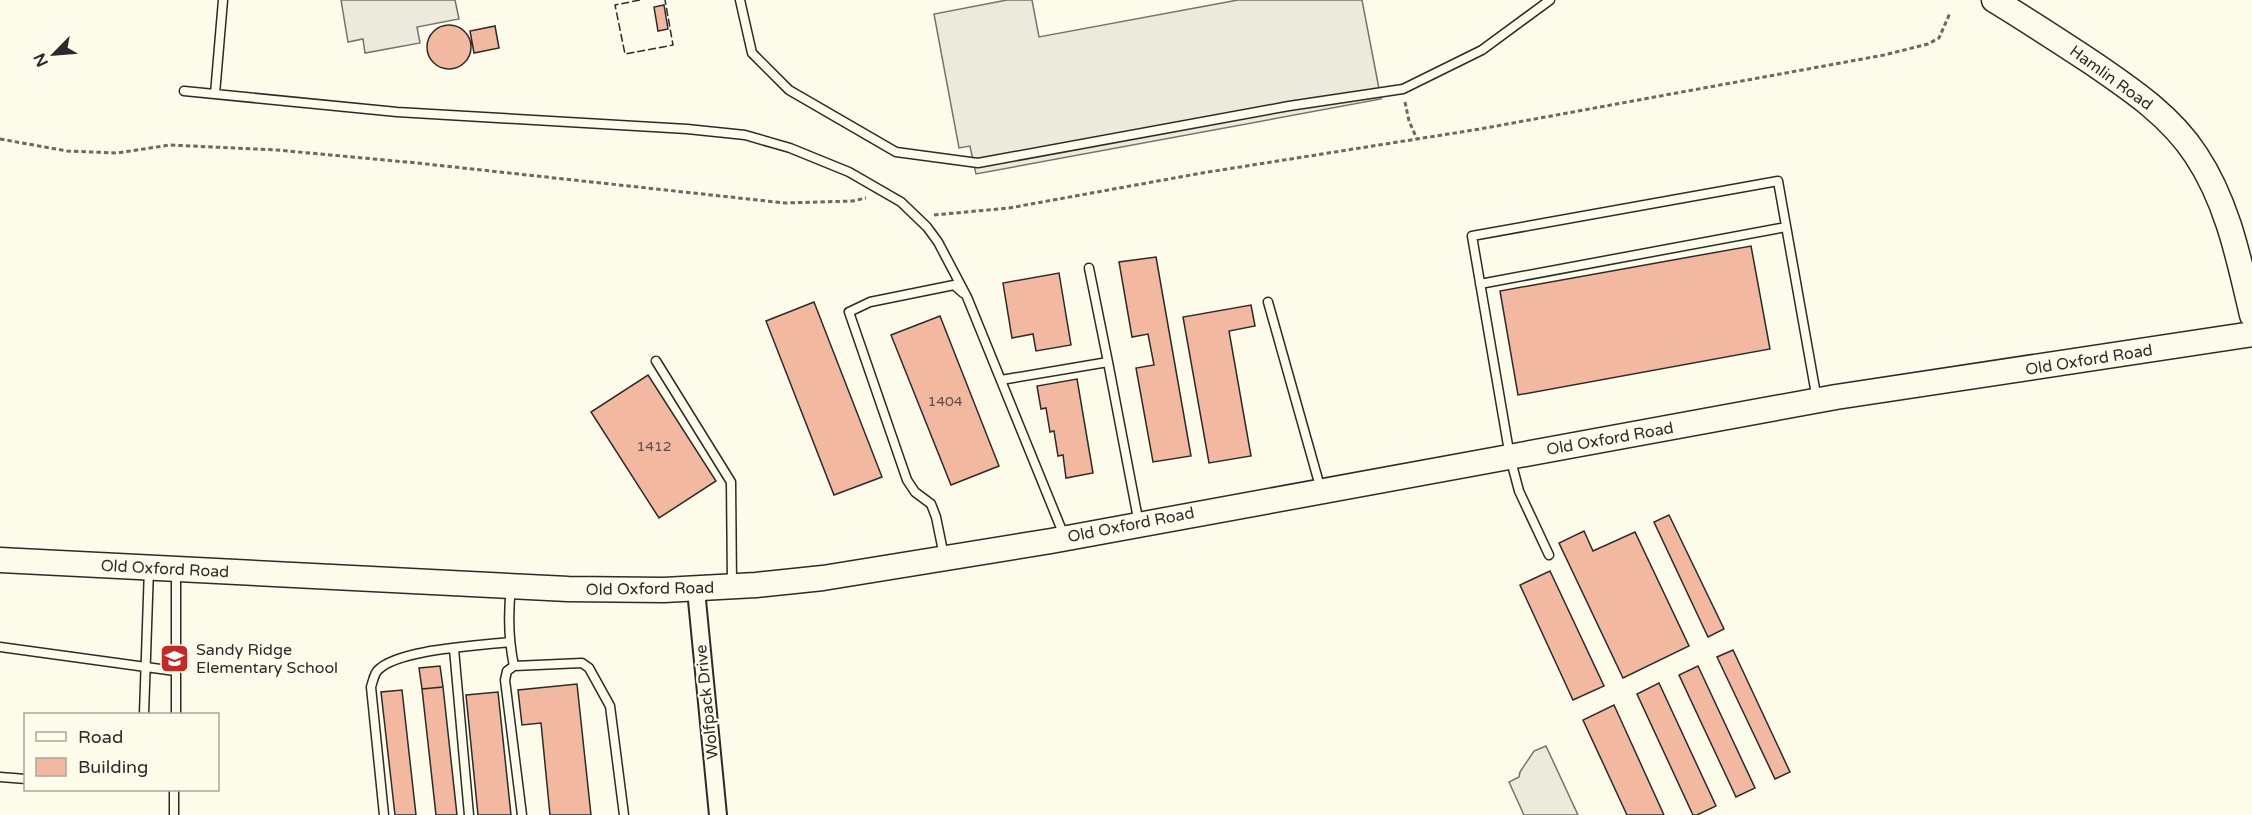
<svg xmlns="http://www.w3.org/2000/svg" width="2252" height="815" font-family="'Varela Round',sans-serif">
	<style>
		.parking { fill: #eceadb; stroke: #74746e; stroke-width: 1.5 }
		.building { fill: #f2b8a0; stroke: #2b2b2b; stroke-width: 1.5 }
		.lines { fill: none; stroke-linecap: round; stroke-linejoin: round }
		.lane-casing { stroke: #2b2b2b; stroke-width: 11 }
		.street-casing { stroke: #2b2b2b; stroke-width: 20 }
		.secondary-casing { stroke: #2b2b2b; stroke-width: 27 }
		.path { stroke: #6a6964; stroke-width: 3; stroke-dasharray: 4.5 3; stroke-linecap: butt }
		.lane { stroke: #fdfbea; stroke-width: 8 }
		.street { stroke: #fdfbea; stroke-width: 16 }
		.secondary { stroke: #fdfbea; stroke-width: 24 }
		.fence { stroke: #2b2b2b; stroke-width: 1.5; stroke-dasharray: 8 3; stroke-linecap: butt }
		.labels { text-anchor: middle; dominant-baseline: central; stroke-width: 4.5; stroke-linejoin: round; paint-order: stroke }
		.number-label { font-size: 14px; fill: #5d4e48 }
		.street-label { font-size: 16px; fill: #2b2b2b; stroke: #fdfbea }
		.poi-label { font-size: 16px; fill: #2b2b2b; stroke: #fdfbea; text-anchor: start }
	</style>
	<rect width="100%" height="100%" fill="#fdfbea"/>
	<path class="parking" d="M341,0H455L459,19L417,27L420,43L365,53L363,39L348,42Z
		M1007,0H1032L1039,37L1238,0H1362L1381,99L976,174L970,146L959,148L934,14Z
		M1546,746L1578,815H1524L1509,782L1519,777L1520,772L1534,751Z"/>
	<path class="building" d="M664,5L668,29L658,31L654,7Z
		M427 47a22 22 0 1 1 44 0a22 22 0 1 1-44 0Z
		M495,26L499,48L474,53L470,31Z
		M1751,246L1770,349L1518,395L1500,291Z
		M1156,257L1191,456L1153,462L1136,368L1154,365L1148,334L1132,337L1119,262Z
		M1059,273L1071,345L1036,351L1033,334L1012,338L1003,283Z
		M814,302L882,477L834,495L766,321Z
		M1251,305L1255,326L1229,331L1251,456L1209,463L1183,317Z
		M940,316L999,466L951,485L891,335Z
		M648,375L716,481L659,518L591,412Z
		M1077,379L1093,473L1066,478L1063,455L1058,456L1054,431L1050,432L1046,408L1041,409L1037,386Z
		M1669,515L1724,629L1708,637L1654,522Z
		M1584,531L1593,551L1635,532L1689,646L1623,678L1559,543Z
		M1550,571L1604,686L1573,700L1520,585Z
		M1733,650L1790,772L1775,779L1717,657Z
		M440,666L443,687L422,689L419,668Z
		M1698,666L1755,788L1736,797L1679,675Z
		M1659,683L1716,806L1697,815H1693L1637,694Z
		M577,684L591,815H550L541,723L522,725L518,690Z
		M443,687L457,815H436L422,689Z
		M402,690L416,815H395L381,692Z
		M498,692L511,815H478L466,695Z
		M1614,705L1664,815H1627L1583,720Z"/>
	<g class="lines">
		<defs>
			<path id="lane" d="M740,0L752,53L789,90L896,152L978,163L1289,106L1403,89L1482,50L1550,0
				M184,91L397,112L687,129L745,135L790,148L849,172L901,202L927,227L938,242L967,297L1065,538
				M215,94L223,0
				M1089,268L1108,362
				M1480,284L1786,227
				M1268,302L1321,490
				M656,361L731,482L732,584
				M1001,380L1108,362L1139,524
				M1549,555L1519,491L1510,457L1472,236L1778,181L1817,400
				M944,556L936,517L931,504L915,492L907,480L849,312L870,302L954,285L963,293
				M511,587C508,614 508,638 514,666
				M0,647L175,671
				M454,649L469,815
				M144,714L149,568
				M176,714V571
				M0,777L26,779
				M174,815V790
				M384,815L371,687C373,681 374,674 378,670C399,649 478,646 509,642
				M522,815L505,680L507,671L514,666L582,663L589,668L610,706L624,815"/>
			<path id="street" d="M696,590L718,815"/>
			<path id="secondary" d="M1994,0C2027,20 2059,41 2091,62C2129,88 2170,115 2196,155C2228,203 2239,260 2252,315
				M0,560L568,589L664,590L756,585L823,578L1051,541L1836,397L2252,334"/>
		</defs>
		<use href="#lane" class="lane-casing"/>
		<use href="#street" class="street-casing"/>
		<use href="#secondary" class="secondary-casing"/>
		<path class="path" d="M1405,102L1409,121L1417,139
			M0,139L67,151L117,153L170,145L277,150L417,163L785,203L853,201L866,198
			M934,215L1009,208L1202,173L1480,129L1884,55L1928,44L1939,38L1950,13"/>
		<use href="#lane" class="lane"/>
		<use href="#street" class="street"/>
		<use href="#secondary" class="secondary"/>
		<path class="fence" d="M640,0L615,5L625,54L673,45L665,0"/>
	</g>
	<defs>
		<symbol id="school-square" viewBox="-11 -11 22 22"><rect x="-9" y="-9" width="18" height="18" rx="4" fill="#c62828" stroke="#fdfbea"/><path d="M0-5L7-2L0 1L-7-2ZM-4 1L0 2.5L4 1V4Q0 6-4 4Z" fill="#fff"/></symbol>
	</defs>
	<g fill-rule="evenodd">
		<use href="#school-square" x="158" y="642" width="33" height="33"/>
	</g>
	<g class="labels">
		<g class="number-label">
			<text x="945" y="401">1404</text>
			<text x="654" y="446">1412</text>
		</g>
		<g class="street-label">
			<text transform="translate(2111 78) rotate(36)">Hamlin Road</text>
			<text transform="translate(2089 360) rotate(-9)">Old Oxford Road</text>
			<text transform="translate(1610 439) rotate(-10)">Old Oxford Road</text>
			<text transform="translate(1131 525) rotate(-11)">Old Oxford Road</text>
			<text transform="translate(165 569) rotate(3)">Old Oxford Road</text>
			<text transform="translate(650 589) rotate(-1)">Old Oxford Road</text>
			<text transform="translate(707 702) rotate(-96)">Wolfpack Drive</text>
		</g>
		<g class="poi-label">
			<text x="196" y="650">Sandy Ridge<tspan x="196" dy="18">Elementary School</tspan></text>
		</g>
	</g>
	<rect x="24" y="713" width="195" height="78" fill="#fdfbea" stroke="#a9a89e" stroke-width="1.5"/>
	<rect x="36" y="732" width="30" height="9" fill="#fdfbea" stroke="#a9a89e" stroke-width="1.5"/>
	<text x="78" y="743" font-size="18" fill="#2b2b2b">Road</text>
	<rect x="36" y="758" width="30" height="18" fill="#f2b8a0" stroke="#a9a89e" stroke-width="1.5"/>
	<text x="78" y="773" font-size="18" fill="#2b2b2b">Building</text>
	<g transform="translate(54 54) rotate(245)" stroke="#fdfbea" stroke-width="4.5" paint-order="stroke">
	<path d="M0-4.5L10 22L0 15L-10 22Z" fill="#2b2b2b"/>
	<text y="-9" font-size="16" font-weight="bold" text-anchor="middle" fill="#2b2b2b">N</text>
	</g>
</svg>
